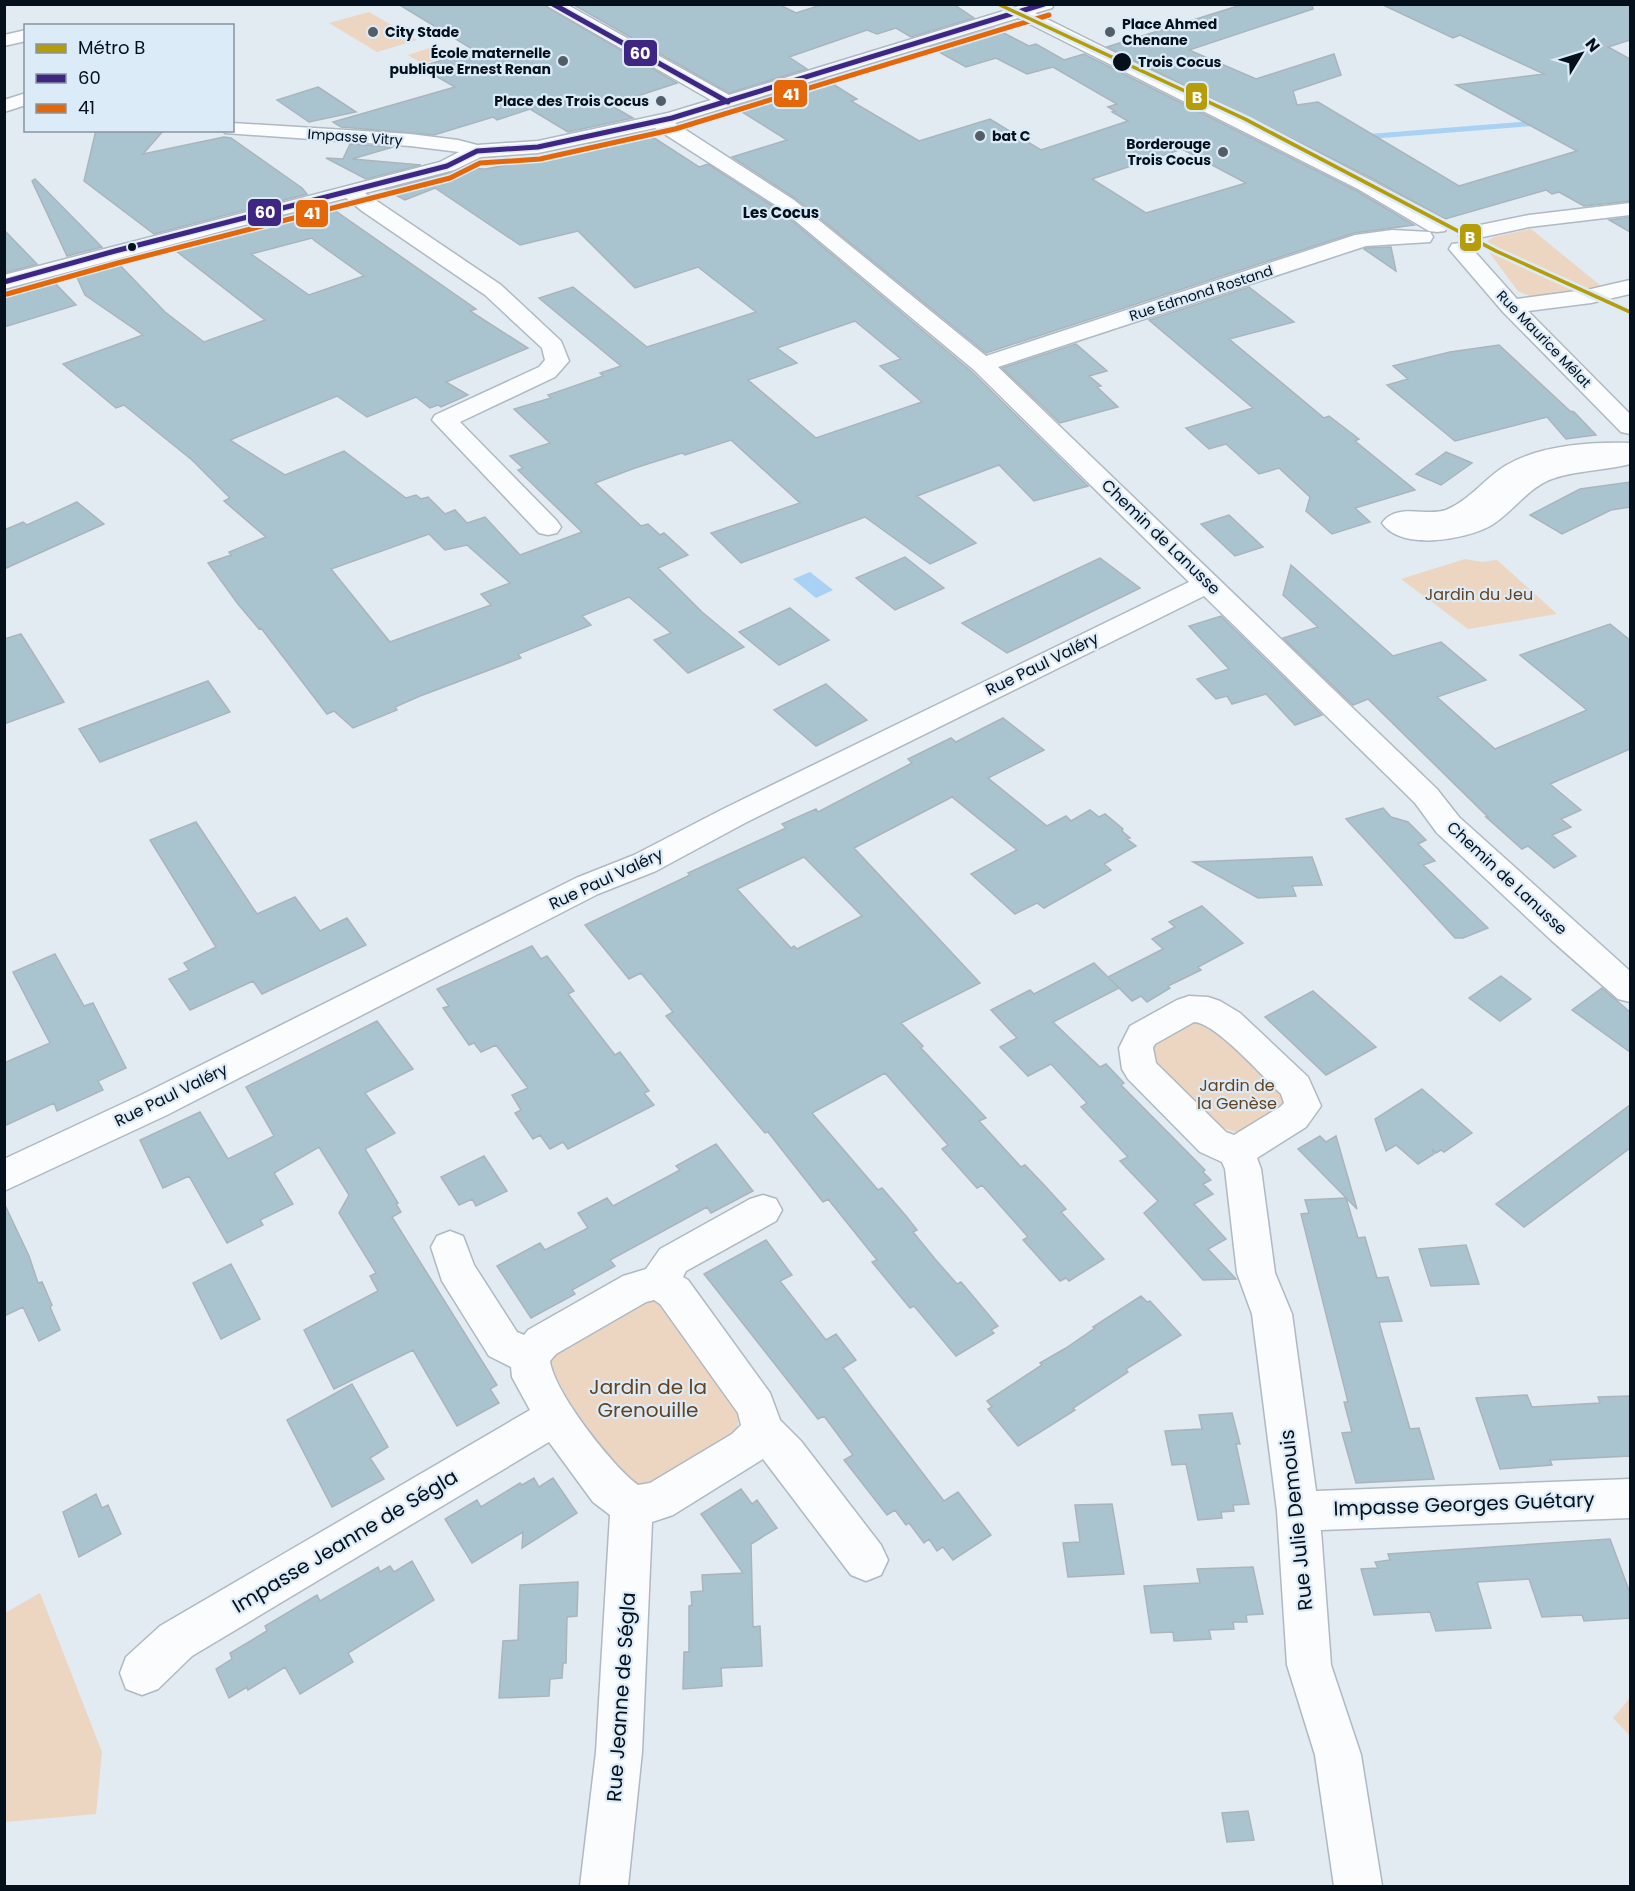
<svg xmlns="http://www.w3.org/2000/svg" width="1635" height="1891" font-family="Poppins,sans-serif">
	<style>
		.green { fill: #ecd6c1 }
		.water { fill: #a8d1f3 }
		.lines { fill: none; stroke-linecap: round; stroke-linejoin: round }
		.stream { stroke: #a8d1f3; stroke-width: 5 }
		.building { fill: #aac4cf; stroke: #a8b5bd; stroke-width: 1.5; fill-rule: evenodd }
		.minor-casing { stroke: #afb9c3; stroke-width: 3 }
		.minor { fill: #fbfcfd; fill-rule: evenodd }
		.bus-1-casing { stroke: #dcebf8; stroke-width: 8 }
		.bus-2-casing { stroke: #dcebf8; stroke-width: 8 }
		.bus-1 { stroke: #3f2682; stroke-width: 5 }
		.bus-2 { stroke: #e46809; stroke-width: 5 }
		.metro-1-casing { stroke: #dcebf8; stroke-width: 5 }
		.metro-1 { fill: #b49d08; fill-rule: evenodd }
		.poi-dot { fill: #525d67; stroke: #dcebf8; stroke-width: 2 }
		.stop-dot { fill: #04111c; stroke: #dcebf8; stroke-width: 2 }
		.labels { text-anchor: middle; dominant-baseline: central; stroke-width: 4.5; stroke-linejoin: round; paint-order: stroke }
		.far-poi-label { font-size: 14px; font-weight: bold; fill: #04111c; stroke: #dcebf8; text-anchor: start }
		.far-stop-label { font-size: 14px; font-weight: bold; fill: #04111c; stroke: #dcebf8; text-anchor: start }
		.far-street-label { font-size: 14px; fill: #04111c; stroke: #dcebf8 }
		.far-neighbourhood-label { font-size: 15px; font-weight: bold; fill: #04111c; stroke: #dcebf8 }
		.street-label { font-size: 16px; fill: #04111c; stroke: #dcebf8 }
		.park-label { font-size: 16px; fill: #65421e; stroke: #dcebf8 }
		.near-park-label { font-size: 20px; fill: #65421e; stroke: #dcebf8 }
		.near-street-label { font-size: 20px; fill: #04111c; stroke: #dcebf8 }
		.line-badge { stroke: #dcebf8; stroke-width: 2 }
		.badge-label { font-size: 16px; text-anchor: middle; font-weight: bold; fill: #fff }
	</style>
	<rect width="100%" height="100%" fill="#e2eaf2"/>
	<path class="green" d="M369,12L417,40L377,52L329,23Z
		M436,46L451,55L423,64L408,55Z
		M1531,229L1601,286L1532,297L1518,291L1486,248V242L1494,237Z
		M1465,559L1482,562L1497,560L1557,614L1468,629L1401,579Z
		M1192,1019L1202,1020L1279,1083L1285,1101L1282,1109L1250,1130L1236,1132L1216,1126L1156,1064L1152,1052L1154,1044Z
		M660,1298L741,1409L736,1433L682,1474L640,1486L622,1482L548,1377L547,1362L555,1349L614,1310Z
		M40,1593L102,1752L96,1814L5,1822V1613Z
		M1630,1698V1736L1613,1718Z"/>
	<path class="water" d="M810,572L833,590L816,598L793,579Z"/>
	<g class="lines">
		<path class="stream" d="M1363,137L1538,123"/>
	</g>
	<path class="building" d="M398,4H542L677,83L610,105L633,118L568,132L530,109L497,120L493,117L434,135L341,127L333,122L455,87L420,67L474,50Z
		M572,4H778L796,13L824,4H953L974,18L911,37L896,28L877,34L867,30L789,57L807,69L729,93Z
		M1244,4H1312L1313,9L1189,50L1256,79L1334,54L1341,75L1293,91L1297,105L1318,102L1459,186L1577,151L1456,85L1544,74L1460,35L1453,38L1381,4H1630V40L1608,47L1630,59V201L1584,206L1559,192L1552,194L1546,190L1445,219L1373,179L1107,47Z
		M994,28L1029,46L1036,44L1064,60L1084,54L1357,191L1414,225L1354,233L986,353L795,198L732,157L787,140L734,107L825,79L857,99L851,101L919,141L990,119L1041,150L1128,121L1112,112L1115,111L1108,107L1117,104L1053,67L1027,74L996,58L966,67L930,47ZM1182,149L1246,183L1146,213L1092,179Z
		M318,87L356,112L309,122L277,100Z
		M96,130H164L143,154L224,137L231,138L302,188L307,194L154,234L84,181Z
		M645,132L699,167L708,164L779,210L972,372L1088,486L1034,501L999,465L917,496L976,543L930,564L865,517L741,563L711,533L800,503L731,440L685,455L682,453L635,468L595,483L641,526L648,524L660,535L664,533L688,555L658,568L702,612L744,647L688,673L654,640L671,633L629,597L582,616L591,625L518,654L521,658L420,696L395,707L397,710L353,728L334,711L327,714L261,628L259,629L238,604L208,563L231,555L229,552L266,537L224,501L230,498L192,460L124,405L116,408L63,364L143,335L85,295L75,273L116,261L165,312L204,342L265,320L171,247L317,208L319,211L320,207L327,205L476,309L470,311L528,348L446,382L468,395L441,407L438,405L430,408L416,397L367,417L337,396L230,440L285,475L344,451L406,498L416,495L421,499L428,497L445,514L455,510L467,523L485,517L520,555L582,532L518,470L523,468L510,456L550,443L514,409L551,398L548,395L603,376L600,373L621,366L539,298L573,287L647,347L756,312L698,267L635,288L578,231L520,245L435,188L405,200L386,190L464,168L485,169L502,166L593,147L589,144ZM312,238L315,241L364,276L309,295L251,254ZM855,321L901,359L880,366L922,402L816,438L748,380L797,363L777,348ZM429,534L445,550L467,545L510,583L481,594L491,605L390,642L331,569Z
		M350,144L393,147L352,159L421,165L366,179L326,158L343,159Z
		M35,179L102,247L67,256L32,181Z
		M1630,217V232L1609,220Z
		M4,230L37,264L4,273Z
		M1391,247L1396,271L1364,249L1366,248Z
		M51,279L76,305L4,327V291Z
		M1249,287L1294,322L1229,339L1324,418L1329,416L1359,439L1355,441L1415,490L1355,508L1370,522L1332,534L1306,511L1310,497L1279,468L1259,474L1226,444L1209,449L1186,428L1253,408L1149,320Z
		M1076,344L1107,371L1089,376L1101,386L1097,387L1118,407L1060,423L1002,368Z
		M1499,345L1570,411L1574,412L1596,435L1566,439L1547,417L1455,441L1387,385L1408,379L1393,366L1450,352Z
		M1446,452L1472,463L1441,485L1416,474Z
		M1630,482V507L1611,510L1562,534L1530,515L1580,489Z
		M77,502L104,524L4,569V530L23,522L27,525Z
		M1229,515L1263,547L1235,556L1201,524Z
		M905,557L944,588L895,610L856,578Z
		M1100,558L1140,588L1007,653L962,623Z
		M1291,565L1393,656L1441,642L1486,680L1437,697L1495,749L1587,710L1520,655L1610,624L1630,640V749L1550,784L1581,810L1561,819L1571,827L1552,835L1576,856L1554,868L1528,846L1522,849L1486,817H1488L1368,699L1353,705L1283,638L1318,627L1283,595Z
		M790,608L829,640L779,665L739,632Z
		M1221,616L1232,627L1322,715L1295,725L1266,694L1232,704L1227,696L1216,699L1197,679L1229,669L1189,626Z
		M21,634L64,702L4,724V639Z
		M208,681L230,712L100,762L79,729Z
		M826,684L867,720L816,746L774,710Z
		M1003,718L1044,750L988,778L1047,826L1066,816L1071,821L1090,810L1099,817L1105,814L1123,829L1122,831L1130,838L1127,839L1136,846L1104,864L1111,870L1044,908L1037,903L1015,914L971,874L1017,850L952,797L854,848L980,983L901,1023L923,1046L921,1048L986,1118L979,1121L1021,1167L1025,1165L1046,1187L1066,1209L1061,1212L1104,1259L1069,1281L1066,1278L1060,1281L1023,1240L1028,1237L982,1185L977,1188L942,1149L948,1145L885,1073L812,1113L878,1190L882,1188L906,1216L917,1230L913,1232L935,1259L957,1284L961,1282L998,1326L991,1330L994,1333L956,1356L914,1306L910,1308L872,1262L877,1260L828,1199L823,1202L768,1132L765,1133L666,1016L673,1012L641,973L629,979L585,925L690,875L688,873L786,828L782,824L816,809L818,812L912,763L908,759L951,738L956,742ZM804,857L862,916L797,949L794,946L791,948L737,889Z
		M1383,808L1391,817L1408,822L1426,840L1418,844L1435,861L1423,865L1488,928L1463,938H1455L1346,819Z
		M196,822L257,914L295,897L320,931L347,918L366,945L262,994L253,981L190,1010L169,979L189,970L184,963L216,947L150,840Z
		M1312,857L1322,885L1292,886L1296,896L1258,898L1193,862Z
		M1202,906L1243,943L1198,967L1201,970L1168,986L1170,988L1147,1002L1141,996L1132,1001L1108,977L1163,949L1152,939L1175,927L1169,922Z
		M532,946L541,959L547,956L574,991L568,994L615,1055L620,1052L649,1091L644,1093L654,1105L568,1149L563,1142L550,1149L540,1135L533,1139L515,1113L521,1110L512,1095L528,1088L496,1045L481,1052L474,1043L469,1045L443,1008L449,1006L437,989Z
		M55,954L84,1006L93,1003L126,1068L98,1081L103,1090L57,1111L54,1103L4,1126V1063L50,1043L13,972Z
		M1094,963L1119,988L1053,1022L1100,1067L1106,1064L1124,1083L1121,1085L1205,1170L1203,1172L1211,1180L1203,1184L1213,1194L1194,1204L1226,1239L1208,1249L1236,1279L1203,1280L1144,1213L1158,1201L1120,1161L1128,1157L1081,1107L1087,1103L1051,1064L1028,1076L1000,1047L1017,1038L991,1010L1030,990L1034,994Z
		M1501,976L1531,999L1500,1021L1469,998Z
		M1602,988L1630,1012V1052L1572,1010Z
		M1313,991L1376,1047L1326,1075L1265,1017Z
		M377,1021L413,1069L365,1093L395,1133L365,1149L398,1203L396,1204L401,1212L392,1217L497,1385L490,1389L499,1403L457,1426L413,1350L334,1389L304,1330L378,1291L370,1276L376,1273L339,1213L349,1195L319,1147L274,1173L293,1204L260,1220L263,1225L227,1243L189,1176L163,1188L140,1140L200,1112L228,1159L274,1136L246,1087Z
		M1422,1089L1472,1133L1444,1152L1441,1150L1436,1153L1433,1150L1434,1154L1418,1164L1396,1145L1386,1151L1375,1119Z
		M1630,1105V1148L1524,1227L1496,1204Z
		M1320,1136L1326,1142L1336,1136L1357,1209L1298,1149Z
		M716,1144L753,1191L711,1213L707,1207L610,1260L615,1266L572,1290L575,1294L531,1318L497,1266L540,1243L545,1250L588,1228L578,1213L607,1198L613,1206L680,1170L676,1166Z
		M484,1156L507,1191L476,1206L472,1199L459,1205L441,1177Z
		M1346,1198L1358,1238L1365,1237L1377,1278L1388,1277L1402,1321L1379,1322L1410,1429L1419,1428L1434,1479L1356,1483L1342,1433L1352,1432L1344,1402H1348L1301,1214L1309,1213L1305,1200Z
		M4,1203L29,1256L38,1283L42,1282L52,1305L50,1307L60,1330L39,1341L23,1307L4,1316Z
		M766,1240L792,1275L780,1281L826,1340L836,1334L856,1360L843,1368L872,1407L944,1501L958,1492L991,1535L953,1560L943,1547L937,1551L929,1539L924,1543L909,1523L906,1525L895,1510L887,1515L844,1460L853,1455L824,1416L818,1419L704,1274Z
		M1466,1245L1479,1284L1431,1286L1419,1249Z
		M231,1264L260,1319L221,1339L193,1283Z
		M1141,1296L1147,1302L1150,1301L1181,1335L1126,1369L1128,1372L1073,1408L1075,1410L1018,1446L988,1409L992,1407L987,1401L1042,1365L1040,1363L1066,1348L1095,1328L1093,1327Z
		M352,1384L388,1447L370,1458L384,1479L332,1507L287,1420Z
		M1527,1395L1532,1407L1600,1403L1598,1397L1630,1396V1456L1550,1460L1552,1465L1500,1469L1476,1398Z
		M1232,1413L1240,1444H1236L1249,1504L1233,1505L1234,1511L1221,1512L1222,1518L1198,1520L1186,1464L1172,1465L1165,1431L1202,1429L1199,1415Z
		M534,1478L539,1487L553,1478L577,1513L522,1548L523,1532L472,1563L445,1519L477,1500L481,1507L520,1483L522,1485Z
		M741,1489L752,1504L757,1500L777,1528L751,1544L753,1627L760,1626L762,1666L721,1668L722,1686L683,1689L684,1652H689V1606L692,1605L691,1592L703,1591L702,1575L743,1573L701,1514Z
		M96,1494L102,1508L108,1505L121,1534L79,1557L63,1512Z
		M1112,1504L1124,1574L1068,1577L1063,1543L1080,1542L1075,1505Z
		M1610,1539L1630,1593V1618L1584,1621L1582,1615L1542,1617L1529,1579L1477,1582L1491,1628L1436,1631L1430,1612L1374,1615L1361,1569L1378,1568L1375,1562L1390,1560L1388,1554Z
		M412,1561L434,1600L348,1653L353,1662L300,1694L285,1667L248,1690L247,1687L229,1698L216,1669L232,1659L230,1653L267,1631L265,1626L317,1595L320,1601L378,1567L380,1572L390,1566L394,1572Z
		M1253,1567L1263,1614L1246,1615L1247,1622H1233L1234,1629L1209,1630L1211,1639L1174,1641L1173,1632L1151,1633L1144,1586L1200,1583L1197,1569Z
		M578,1582L577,1616L567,1617L566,1663H563L562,1678L550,1679L549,1696L499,1698L503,1641L518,1640L520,1585Z
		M1248,1811L1254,1840L1227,1842L1222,1813Z"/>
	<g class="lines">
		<defs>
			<path id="minor" d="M544,4H566L729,95L1026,4H1054L1052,8L1035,13L1372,181L1445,221L1448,226L1445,231L1437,232L1429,231L1358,189L1018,18L675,123L794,200L986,356L1355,235L1392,230L1430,232L1433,237L1430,242L1366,246L998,367L1437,789L1459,817L1630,971V1002L1618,999L1551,940L1437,833L1415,803L1204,596L745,823L656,871L598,894L167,1115L4,1191V1159L141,1095L576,878L634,855L723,809L1189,582L974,370L780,208L655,128L538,153L481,157L454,170L365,193L501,285L561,341L569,361L555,377L460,422L557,521L561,527L557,533L548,535L539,533L432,420L435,415L539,367L545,360L542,348L485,295L362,211L346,198L4,289V275L440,162L459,152L410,146L225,133L223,130H232V123L410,134L458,140L477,145L538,141L668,113L711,100Z
				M26,30V41L4,46V35Z
				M26,93V105L4,112V100Z
				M1630,203V215L1529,227L1469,240L1461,239L1458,234L1461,229L1529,215Z
				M1460,243L1468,244L1517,299L1591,289L1630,280V294L1591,303L1528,311L1630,414V434L1621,432L1503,312L1449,249L1452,244Z
				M1630,443V464C1604,471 1574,470 1549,480C1526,490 1511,514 1490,526C1464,540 1401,551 1382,523C1397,502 1426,517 1446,510C1470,500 1484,479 1505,466C1540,445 1590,442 1630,443Z
				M1189,996L1208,997L1220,1001L1240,1013L1308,1077L1321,1106L1306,1127L1257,1158L1261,1169L1275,1273L1292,1314L1316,1491L1630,1479V1518L1321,1530L1331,1665L1361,1755L1382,1886H1334L1315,1755L1287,1665L1277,1511L1252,1314L1237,1273L1225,1169L1222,1162L1200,1152L1128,1079L1122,1069L1119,1048L1130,1026L1177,1000ZM1194,1022C1216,1023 1263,1077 1281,1094L1284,1103L1280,1107L1234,1135L1226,1132L1156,1063L1153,1048L1155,1044Z
				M763,1195L776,1199L782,1210L776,1221L686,1271L683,1277L688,1280L770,1393L780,1420L801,1441L881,1545L888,1560L881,1575L866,1581L851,1575L763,1459L673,1515L652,1522L642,1752L628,1886H580L596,1752L610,1515L593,1502L549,1442L192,1656L158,1689L142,1695L126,1689L120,1673L126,1657L160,1626L530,1410L512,1377L511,1367L489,1356L442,1281L431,1247L437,1236L450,1231L463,1236L474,1265L517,1332L524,1335L528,1330L623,1276L646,1269L660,1249L750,1199ZM654,1300L660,1304L738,1413L741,1425L732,1434L650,1483L638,1485C612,1466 554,1392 550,1361L556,1354L646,1302Z"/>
		</defs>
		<use href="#minor" class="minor-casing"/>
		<use href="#minor" class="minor"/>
		<defs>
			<path id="bus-1" d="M553,4L728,102
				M4,282L115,251L447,166L477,151L538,147L672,118L1044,4"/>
			<path id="bus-2" d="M7,294L118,263L450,178L480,163L540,159L675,129L1049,15"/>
		</defs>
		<use href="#bus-1" class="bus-1-casing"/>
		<use href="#bus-2" class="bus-2-casing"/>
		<use href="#bus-1" class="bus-1"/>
		<use href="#bus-2" class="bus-2"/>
		<defs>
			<path id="metro-1" d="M994,4H1002L1247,118L1498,250L1630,310V314L1494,252L1243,120Z"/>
		</defs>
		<use href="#metro-1" class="metro-1-casing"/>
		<use href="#metro-1" class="metro-1"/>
	</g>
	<g class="poi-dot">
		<circle cx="373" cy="32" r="6"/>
		<circle cx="1110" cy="32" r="6"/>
		<circle cx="563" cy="61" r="6"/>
		<circle cx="661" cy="101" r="6"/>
		<circle cx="980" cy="136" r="6"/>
		<circle cx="1223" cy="152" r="6"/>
	</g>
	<g class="stop-dot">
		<circle cx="1122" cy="62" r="10"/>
		<circle cx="132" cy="247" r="5"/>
	</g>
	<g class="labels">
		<g class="far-poi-label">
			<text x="1122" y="24">Place Ahmed<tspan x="1122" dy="16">Chenane</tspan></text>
			<text x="385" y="32">City Stade</text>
			<text x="551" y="53" text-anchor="end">École maternelle<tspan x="551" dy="16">publique Ernest Renan</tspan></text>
			<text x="649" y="101" text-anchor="end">Place des Trois Cocus</text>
			<text x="992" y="136">bat C</text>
			<text x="1211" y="144" text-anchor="end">Borderouge<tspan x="1211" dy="16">Trois Cocus</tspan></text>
		</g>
		<g class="far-stop-label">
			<text x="1138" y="62">Trois Cocus</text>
		</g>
		<g class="far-street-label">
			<text transform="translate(355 137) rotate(4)">Impasse Vitry</text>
			<text transform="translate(1201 293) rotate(-18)">Rue Edmond Rostand</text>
			<text transform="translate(1544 339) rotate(46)">Rue Maurice Mélat</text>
		</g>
		<g class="far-neighbourhood-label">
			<text x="781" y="212">Les Cocus</text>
		</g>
		<g class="street-label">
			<text transform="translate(1161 537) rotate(44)">Chemin de Lanusse</text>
			<text transform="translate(1042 664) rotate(-26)">Rue Paul Valéry</text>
			<text transform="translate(1507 878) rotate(43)">Chemin de Lanusse</text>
			<text transform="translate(606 879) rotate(-25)">Rue Paul Valéry</text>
			<text transform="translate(171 1095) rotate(-26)">Rue Paul Valéry</text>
		</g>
		<g class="park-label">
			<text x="1479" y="594">Jardin du Jeu</text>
			<text x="1237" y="1085">Jardin de<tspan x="1237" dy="18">la Genèse</tspan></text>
		</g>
		<g class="near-park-label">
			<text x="648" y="1387">Jardin de la<tspan x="648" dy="23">Grenouille</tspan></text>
		</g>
		<g class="near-street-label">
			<text transform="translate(1464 1504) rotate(-2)">Impasse Georges Guétary</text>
			<text transform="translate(1296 1520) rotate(-96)">Rue Julie Demouis</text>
			<text transform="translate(345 1541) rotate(-31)">Impasse Jeanne de Ségla</text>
			<text transform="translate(621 1697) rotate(-86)">Rue Jeanne de Ségla</text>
		</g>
	</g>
	<g class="line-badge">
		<rect x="623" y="39" width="35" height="28" rx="6" fill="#3f2682"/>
		<rect x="773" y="79" width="35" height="29" rx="6" fill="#e46809"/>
		<rect x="1185" y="82" width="23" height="29" rx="6" fill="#b49d08"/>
		<rect x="247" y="198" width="35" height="29" rx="6" fill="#3f2682"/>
		<rect x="295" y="199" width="34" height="29" rx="6" fill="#e46809"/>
		<rect x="1459" y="223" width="23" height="29" rx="6" fill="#b49d08"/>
	</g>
	<g class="badge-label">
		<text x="640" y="59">60</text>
		<text x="791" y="100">41</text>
		<text x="1197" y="103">B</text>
		<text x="265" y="218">60</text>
		<text x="312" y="219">41</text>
		<text x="1470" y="243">B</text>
	</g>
	<rect width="1635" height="1891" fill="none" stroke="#04111c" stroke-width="12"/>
	<rect x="24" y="24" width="210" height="108" fill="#dcebf8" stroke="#8694a0" stroke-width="1.5"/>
	<rect x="36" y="44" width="30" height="9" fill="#b49d08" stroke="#8694a0" stroke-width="1.5"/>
	<text x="78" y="54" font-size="18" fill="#04111c">Métro B</text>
	<rect x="36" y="74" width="30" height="9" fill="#3f2682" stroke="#8694a0" stroke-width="1.5"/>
	<text x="78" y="84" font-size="18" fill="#04111c">60</text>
	<rect x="36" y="104" width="30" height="9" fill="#e46809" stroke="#8694a0" stroke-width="1.5"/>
	<text x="78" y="114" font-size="18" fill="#04111c">41</text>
	<g transform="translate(1581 54) rotate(52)" stroke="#dcebf8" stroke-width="4.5" paint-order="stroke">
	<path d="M0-4.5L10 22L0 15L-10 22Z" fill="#04111c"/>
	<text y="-9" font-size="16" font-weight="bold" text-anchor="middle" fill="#04111c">N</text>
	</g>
</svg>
